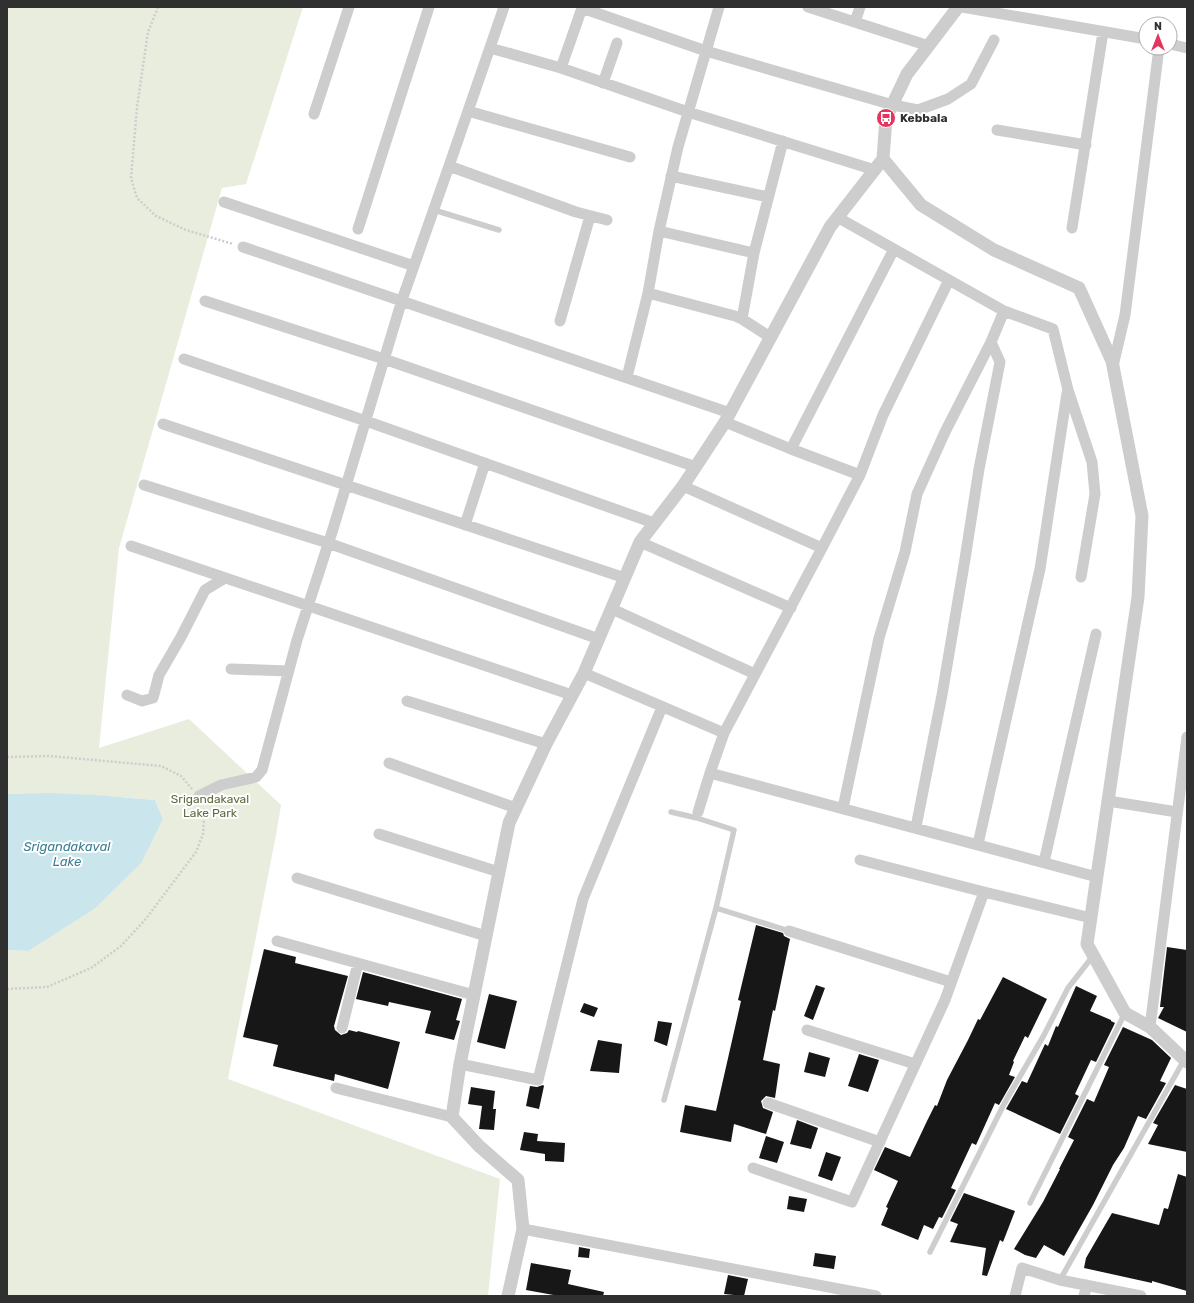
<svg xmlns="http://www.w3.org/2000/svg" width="1194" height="1303" font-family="Rubik,sans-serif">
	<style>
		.green { fill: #e8edde }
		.water { fill: #cbe5ec }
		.building { fill: #171717 }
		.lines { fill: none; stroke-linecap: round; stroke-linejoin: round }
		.path { stroke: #cdcdcd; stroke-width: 2.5; stroke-dasharray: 2 2; stroke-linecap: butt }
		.service { stroke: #cdcdcd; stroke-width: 5.5 }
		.minor { stroke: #cdcdcd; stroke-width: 11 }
		.tertiary { stroke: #cdcdcd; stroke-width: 13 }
		.labels { text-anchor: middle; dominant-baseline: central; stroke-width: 4; stroke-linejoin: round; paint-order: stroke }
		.poi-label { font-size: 12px; font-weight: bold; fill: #303030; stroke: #fff; text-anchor: start }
		.park-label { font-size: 12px; fill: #5a6c3d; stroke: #fff }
		.water-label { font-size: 13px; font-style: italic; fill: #3d7f93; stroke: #fff }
	</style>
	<rect width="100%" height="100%" fill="#fff"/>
	<path class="green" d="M7,7H303L246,184L222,188L119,548L99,748L189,719L281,805L276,835L228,1079L500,1179L488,1296H7V950L28,951L152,840L163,819L155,800C105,795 57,793 7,794Z"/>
	<path class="water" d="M48,793L96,795L155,800L163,819L141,863L94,909L28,951L7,950V794Z"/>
	<path class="building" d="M756,925L783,933L784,936L790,939L775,1011L773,1010L763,1060L780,1064L775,1098L766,1096L761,1101L763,1108L773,1112L766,1134L734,1124L731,1142L680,1132L685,1105L716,1111L741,1001L738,1000Z
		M1167,947L1187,950V1032L1158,1018L1164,1007H1160Z
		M264,949L296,957L295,963L348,976L334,1026L335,1030L341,1035L347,1033L349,1030L357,1032L358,1031L400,1042L388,1089L335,1074L334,1081L273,1066L278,1045L243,1037Z
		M363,972L462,999L456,1020L460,1021L454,1040L425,1033L431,1011L389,1002L388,1006L356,999Z
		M1003,977L1047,999L1028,1038L1025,1036L1013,1061L1014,1062L1009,1075L1015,1077L999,1105L995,1103L976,1145L972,1143L951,1188L956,1190L942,1218L939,1217L933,1229L924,1225L918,1240L881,1225L888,1208L886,1207L898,1181L874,1170L885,1147L910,1157L927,1121L935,1105L937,1106L947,1080L968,1040L978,1019L980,1020Z
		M816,985L825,988L813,1020L804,1016Z
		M1076,986L1097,996L1090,1011L1111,1020V1021L1115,1023L1096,1062L1091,1060L1075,1094L1079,1096L1060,1134L1006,1109L1022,1081L1027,1083L1045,1044L1048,1046L1056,1026L1058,1027Z
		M489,994L517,1001L505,1049L477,1042Z
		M584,1003L598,1008L594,1017L580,1012Z
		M658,1021L672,1023L667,1046L654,1041Z
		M1123,1027L1152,1040L1171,1058L1160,1081L1166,1083L1146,1119L1138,1116L1124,1148L1113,1165L1093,1205L1064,1256L1044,1245L1036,1258L1025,1255L1014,1249L1043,1202L1060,1169H1059L1074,1140L1068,1137L1087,1099L1094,1102L1109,1067L1104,1065Z
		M598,1040L622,1044L619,1073L590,1071Z
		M809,1052L830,1058L825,1077L804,1072Z
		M859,1054L879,1060L868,1092L848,1086Z
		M543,1085L544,1086L539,1109L526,1106L530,1086L537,1087Z
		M1175,1085L1187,1089V1152L1148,1144L1158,1125L1153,1123Z
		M471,1087L495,1091L493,1109H496L494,1130L479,1129L482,1106L468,1104Z
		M797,1120L818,1128L811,1149L790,1144Z
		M524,1132L538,1134L537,1141L565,1143L564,1162L545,1161V1154L520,1150Z
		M766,1136L784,1142L777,1163L759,1158Z
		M826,1152L841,1157L832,1181L818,1176Z
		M1178,1174L1187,1177V1291L1152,1281V1283L1084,1268L1086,1258L1112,1213L1159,1225L1164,1208L1168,1209Z
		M964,1193L1015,1211L1003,1242L1000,1240L987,1276L982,1275L986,1248L950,1242L958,1224L950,1221Z
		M789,1196L807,1199L804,1212L787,1209Z
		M579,1247L590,1249L589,1258L578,1257Z
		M815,1253L836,1256L834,1269L813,1266Z
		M531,1263L571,1270L568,1284L604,1292L603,1296H559L526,1290Z
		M728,1275L748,1279L744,1296L724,1294Z"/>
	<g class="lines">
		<path class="path" d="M158,7L148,32L137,107L131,178L137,198L156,216L186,230L233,244
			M7,757L49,756L161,766L181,776L192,789
			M7,989L47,987L91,968L121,946L145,920L196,852L203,834L204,817L203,807"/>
		<path class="service" d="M434,210L499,230
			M671,812L697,818L734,830L716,908L789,931
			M664,1100L716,908
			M1030,1203L1125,1013
			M930,1252L1004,1104L1044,1035L1068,988L1093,956
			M1060,1280L1184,1060"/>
		<path class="minor" d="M504,7L449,166L576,212L607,220
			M808,7L929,46
			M962,7L1146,39
			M855,22L860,7
			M1170,44L1187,48
			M490,48L561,68L582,8L706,51L893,105L918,110L948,99L971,84L994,40
			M561,68L688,112L875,170
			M603,83L617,43
			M468,111L630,157
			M314,114L349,7
			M997,130L1086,145
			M671,176L768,197
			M224,202L414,266
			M837,217L1004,311
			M1072,228L1103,32
			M358,229L429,7
			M659,231L754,253L783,141
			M243,247L730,413
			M648,293L735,316L742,319L770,337
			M205,301L384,359L696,467
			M742,319L754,253
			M560,321L590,216
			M184,359L366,421L654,523
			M1113,366L1125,315L1159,48
			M627,377L648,293L659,231L678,147L719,7
			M725,422L791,449L860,475L883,415L949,280
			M163,424L625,578
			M791,449L894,249
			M144,485L328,543L599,639
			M683,486L822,548L860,475
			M465,525L485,463
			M640,542L791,608
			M131,546L572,695
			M612,609L755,674
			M231,669L288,671
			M584,673L724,733L710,773L1097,877
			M127,695L142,701L153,698L159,675L181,637L205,590L225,578
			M407,701L546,744
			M724,733L822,548
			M389,763L516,808
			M199,796L221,785L256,777L262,770L297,640L333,529L402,300L449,166
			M1108,801L1177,812
			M843,808L879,638L905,552L917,494L945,432L991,342
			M698,812L710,773
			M916,827L942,695L965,559L979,469L1000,362L991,342L1004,311L1053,329L1068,390L1092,462L1095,494L1081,577
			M379,834L499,872
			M978,844L1040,569L1067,393
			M1044,862L1096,634
			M297,878L486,936
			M984,892L1091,918
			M789,931L951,982
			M277,941L474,995
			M1150,1027L1187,737
			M342,1028L358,963
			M807,1030L915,1064
			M460,1064L538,1080L583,899L662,707
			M336,1088L452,1117
			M768,1103L880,1142
			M753,1168L852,1202L945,1000L984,892L860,860
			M523,1229L876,1296
			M1015,1296L1022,1268L1060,1280L1141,1296
			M1084,1296L1087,1285"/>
		<path class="tertiary" d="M958,7L907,74L886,118L883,159L921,205L994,250L1079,288L1112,361L1142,516L1138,597L1087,944L1125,1013L1150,1027L1187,1062
			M508,1296L523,1229L518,1180L479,1146L452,1117L460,1064L509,823L546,744L584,673L640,542L683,486L725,422L830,227L883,159"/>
	</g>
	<defs>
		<symbol id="bus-disc" viewBox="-11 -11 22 22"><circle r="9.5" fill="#e5345d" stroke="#fff"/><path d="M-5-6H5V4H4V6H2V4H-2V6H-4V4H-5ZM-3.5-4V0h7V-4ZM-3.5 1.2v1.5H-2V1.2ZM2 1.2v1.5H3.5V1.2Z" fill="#fff"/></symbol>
	</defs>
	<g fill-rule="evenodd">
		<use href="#bus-disc" x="875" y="107" width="22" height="22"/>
	</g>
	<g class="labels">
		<g class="poi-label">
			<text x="900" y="118">Kebbala</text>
		</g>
		<g class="park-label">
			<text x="210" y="799">Srigandakaval<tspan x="210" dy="14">Lake Park</tspan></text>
		</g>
		<g class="water-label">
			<text x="67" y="846">Srigandakaval<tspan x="67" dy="15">Lake</tspan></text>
		</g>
	</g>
	<rect width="1194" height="1303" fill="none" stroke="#303030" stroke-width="16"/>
	<g transform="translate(1158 36)"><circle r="19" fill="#ffffff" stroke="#acacac"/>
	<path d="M0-3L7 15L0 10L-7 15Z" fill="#e5345d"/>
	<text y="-6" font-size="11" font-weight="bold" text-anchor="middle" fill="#303030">N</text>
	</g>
</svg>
